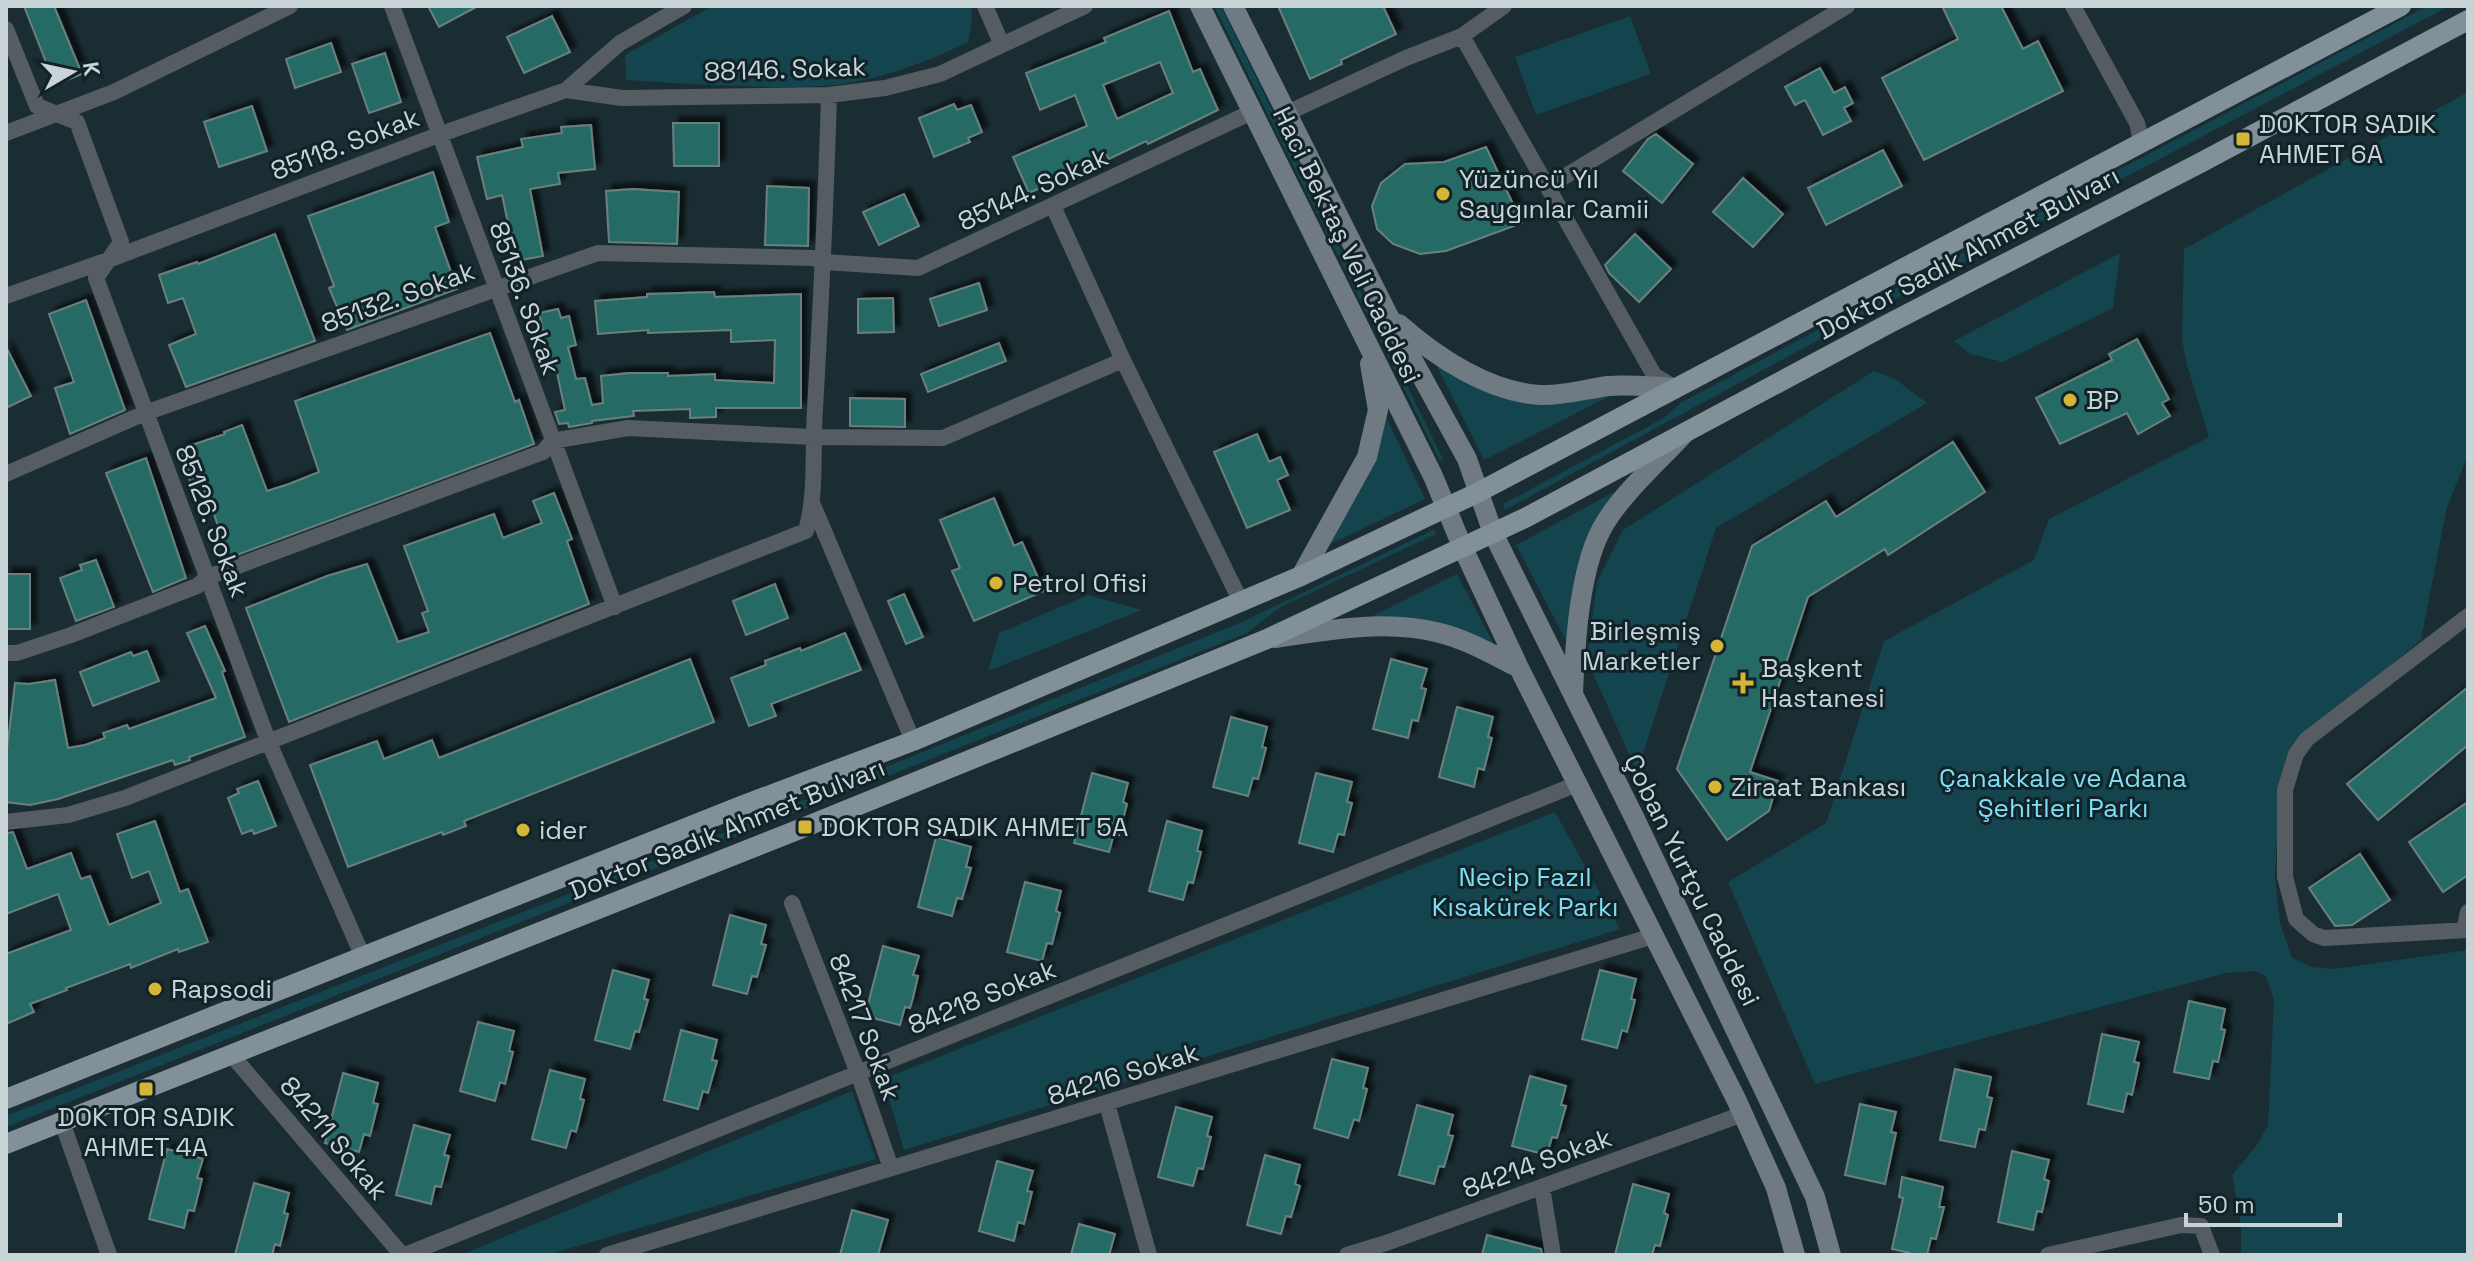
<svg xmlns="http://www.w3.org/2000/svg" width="2474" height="1261" font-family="'Space Grotesk',sans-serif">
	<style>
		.green { fill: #14444e }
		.building { fill: #276a66; stroke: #6a807e; stroke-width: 2; fill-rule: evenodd; filter: url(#shadow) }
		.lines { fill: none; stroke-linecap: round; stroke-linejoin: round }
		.street { stroke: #565d62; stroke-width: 16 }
		.secondary { stroke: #6f7a82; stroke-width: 20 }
		.primary { stroke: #82909a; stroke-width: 20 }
		.poi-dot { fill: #d5b535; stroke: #112328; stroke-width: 3 }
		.labels { text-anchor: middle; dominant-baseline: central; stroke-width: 6; stroke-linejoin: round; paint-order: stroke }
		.street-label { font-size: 26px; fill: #c9d4d7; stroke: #112328 }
		.poi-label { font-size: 26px; fill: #c9d4d7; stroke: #112328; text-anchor: start }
		.park-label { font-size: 26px; fill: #7ddff5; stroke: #112328 }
	</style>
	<defs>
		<filter id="shadow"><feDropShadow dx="6" dy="-6" stdDeviation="2" flood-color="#0009"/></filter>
	</defs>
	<rect width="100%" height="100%" fill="#1a2d32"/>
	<path class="green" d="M712,6H971L972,20L968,42C924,64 871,83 822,86C757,89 691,84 626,80L625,55Z
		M1214,6H1221L1443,459L1440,461Z
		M2427,6H2449L1846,325L1505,510L1503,504L1662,419L1682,402Z
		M1630,16L1651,74L1536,115L1515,57Z
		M2468,92V455L2447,507L2421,640L2292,747L2280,787L2275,875L2280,923L2292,958L2312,967L2334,969L2468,950V1255H2241V1225L2232,1175L2256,1146L2268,1126L2274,1000L2266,976L2256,971L2226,973L1815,1084L1728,882L1826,823L1884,641L2034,560L2049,519L2209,437L2187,365L2182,340L2184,249Z
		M2120,253L2113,308L2003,362L1970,354L1954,341Z
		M1432,357L1499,391L1618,392L1484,460Z
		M1874,371L1895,379L1927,403L1716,528L1637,772L1587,660L1597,582L1623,530Z
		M1387,419L1425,499L1320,549L1361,483Z
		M1629,484L1599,524L1570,648L1516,545Z
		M1435,529L1436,534L1279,608L1247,633L6,1127V1116L726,832L1242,622Z
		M1457,574L1498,652L1367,619Z
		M1088,595L1142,610L988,671L999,633Z
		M1555,812L1620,929L904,1150L883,1079Z
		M852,1091L876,1159L547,1255H461Z"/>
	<path class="building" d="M24,6H54L82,74L55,85Z
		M428,6H478L439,27Z
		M1278,6H1383L1396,34L1341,60L1342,64L1310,79Z
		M1942,6H2001L2023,49L2038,41L2063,91L1924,160L1882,78L1958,39Z
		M1169,11L1193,72L1200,69L1218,110L1148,144L1146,141L1109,159L1106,154L1050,178L1052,183L1029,193L1013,157L1087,126L1075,95L1040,110L1026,73L1106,42L1104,38ZM1160,62L1173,93L1117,119L1103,85Z
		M552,16L570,52L524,73L507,37Z
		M331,43L341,72L295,88L286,59Z
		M385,53L401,102L369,113L352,64Z
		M1820,68L1834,93L1845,87L1853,103L1844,108L1851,121L1823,135L1805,100L1795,105L1785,87Z
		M954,104L957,110L971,105L982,132L968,138L970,142L934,157L919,118Z
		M252,106L267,151L219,167L204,122Z
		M673,123H719V166H674Z
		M591,125L595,169L558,173L560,184L530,189L543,256L516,261L502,195L487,199L477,157L523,147L521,139L562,133L561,127Z
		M1656,134L1693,164L1662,203L1623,171L1648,139Z
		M1486,147L1522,223L1446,251L1420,254L1393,244L1377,229L1372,206L1381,183L1405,164L1444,162Z
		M1883,150L1902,186L1826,225L1808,188Z
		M433,172L449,222L435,227L457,289L347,330L329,288L334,286L308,216Z
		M1743,178L1783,214L1753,247L1713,212Z
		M767,186L809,188L808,246L765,245Z
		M633,189L679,192L677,244L609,242L606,191Z
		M904,194L919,226L879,245L863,212Z
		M275,234L315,341L186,387L169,345L196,334L183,298L168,303L159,275L197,262L198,264Z
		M1635,234L1671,269L1639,302L1609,273L1605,265Z
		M979,283L987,310L939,326L930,299Z
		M714,292L715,297L801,294V408H716V417L690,418V409L633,411L634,416L592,421V423L569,427L568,423L559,424L555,412L565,410L554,359L550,360L539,313L558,309L561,318L569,316L576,345L568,347L576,379L585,378L592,405L603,403L601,376L629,373H668V376L715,374V380L774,383L775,340L731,342V330L648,333V330L598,334L595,301L647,297V294Z
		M893,298L894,332L858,333V299Z
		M86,300L125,410L70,434L55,388L74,382L49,314Z
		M490,333L515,402L519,400L534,444L229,558L206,491L194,495L180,449L225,434L224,432L242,425L267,491L289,484L319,472L295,401Z
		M2137,339L2169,399L2162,403L2170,416L2138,434L2127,413L2060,444L2036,398L2112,360L2109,354Z
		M999,343L1006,361L928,392L921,374Z
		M6,347L31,396L6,408Z
		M850,398L905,399V427L850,426Z
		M1257,434L1269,462L1280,457L1288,475L1277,480L1290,510L1247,528L1214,452Z
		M1953,442L1985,492L1888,555L1885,549L1808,597L1750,772L1778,781L1769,811L1727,840L1677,769L1752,546L1826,501L1836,517Z
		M146,458L186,578L153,592L106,473Z
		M554,493L572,539L567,541L589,604L289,722L246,608L327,576L367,564L398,642L429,632L422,613L428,611L404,546L494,514L503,538L542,523L533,501Z
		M994,498L1014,546L1022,542L1044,591L974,621L952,571L960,568L940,520Z
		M96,560L114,607L76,621L60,578L82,570L80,565Z
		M6,574H30V629H6Z
		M775,584L788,618L746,635L733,601Z
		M904,594L923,637L906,644L888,601Z
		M205,626L225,671L222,672L245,737L189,757L190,760L175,765L173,760L58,799L30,805L6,802V757L15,683L29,684L55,680L68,748L85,745L105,738L103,733L127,725L129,729L216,698L187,633Z
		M845,633L861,670L771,704L776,716L749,726L731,678L766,665L765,661L800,648L801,651Z
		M147,651L159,681L93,706L80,672L131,652L133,656Z
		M690,659L714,722L464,821L466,826L443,835L442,832L348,867L310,765L377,741L384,759L432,740L439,758Z
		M1391,659L1427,669L1421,688L1426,689L1418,721L1412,720L1408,738L1373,729Z
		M2468,687V745L2378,820L2347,784Z
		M1457,707L1493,717L1488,737L1492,738L1484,770L1478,768L1474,787L1439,777Z
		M1231,717L1267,727L1262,747L1266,748L1258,779L1253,778L1248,796L1213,787Z
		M1092,773L1128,783L1123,802L1127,804L1119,835L1114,834L1109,852L1074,843Z
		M1316,773L1352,782L1347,802L1352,803L1344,835L1338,834L1333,852L1299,843Z
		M258,781L276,826L254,834L252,830L242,834L228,798L239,793L237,789Z
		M2468,802V875L2443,892L2409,842Z
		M155,821L180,892L188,889L208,942L179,952L178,949L131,968L130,964L66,988L67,990L30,1004L34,1012L6,1024V954L71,930L58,894L6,914V833L13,832L27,869L71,853L81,879L90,876L109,925L161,903L149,871L132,878L117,834Z
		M1167,821L1202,831L1197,851L1201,852L1193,883L1188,882L1183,900L1149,891Z
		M936,837L971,847L966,867L971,868L965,889L962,899L957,898L952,916L918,907Z
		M2360,854L2390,900L2352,925L2335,926L2309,888Z
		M1025,882L1061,891L1056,911L1060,913L1052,944L1047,943L1042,961L1007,952Z
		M730,915L766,925L761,944L766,945L757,977L752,976L747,994L713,985Z
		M883,946L919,956L913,975L918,976L913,998L910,1008L905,1007L900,1025L865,1016Z
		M613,970L649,980L644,999L648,1000L639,1032L635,1031L630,1049L595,1040Z
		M1600,970L1636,979L1631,999L1635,1000L1627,1032L1622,1030L1617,1048L1582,1039Z
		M2189,1001L2225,1009L2221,1029L2225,1030L2218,1062L2213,1061L2209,1079L2174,1072Z
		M478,1022L514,1031L509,1051L513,1052L505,1084L500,1082L495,1101L460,1091Z
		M681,1030L717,1040L712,1060L717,1061L708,1093L703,1091L698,1109L664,1100Z
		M2102,1034L2139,1042L2134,1062L2139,1063L2132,1095L2127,1093L2123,1112L2088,1104Z
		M1332,1059L1368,1068L1363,1088L1367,1089L1359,1121L1354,1119L1348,1138L1314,1128Z
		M1955,1069L1991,1077L1987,1097L1992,1098L1985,1130L1979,1129L1975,1147L1940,1140Z
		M550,1070L585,1079L580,1099L584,1100L576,1132L571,1130L566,1148L532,1139Z
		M343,1073L378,1083L373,1103L378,1104L370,1136L364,1134L359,1152L325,1143Z
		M1530,1076L1566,1086L1561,1105L1566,1106L1557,1138L1552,1137L1547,1155L1512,1146Z
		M1860,1104L1896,1112L1891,1132L1896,1133L1885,1184L1845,1175Z
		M1417,1105L1453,1115L1448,1135L1453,1136L1444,1167L1439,1166L1434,1184L1399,1175Z
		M1176,1107L1212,1117L1207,1136L1211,1137L1203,1169L1198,1168L1193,1186L1158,1177Z
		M414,1125L450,1135L444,1155L449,1156L441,1187L435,1186L431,1204L396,1195Z
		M167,1149L203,1159L197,1178L202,1179L194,1211L188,1210L184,1228L149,1219Z
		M2012,1151L2049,1160L2044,1179L2049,1181L2042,1212L2037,1211L2033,1230L1998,1222Z
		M1265,1155L1300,1165L1295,1184L1300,1186L1291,1217L1286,1216L1281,1234L1247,1225Z
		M997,1161L1033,1171L1027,1191L1032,1192L1024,1224L1018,1222L1014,1241L979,1231Z
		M1902,1177L1943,1187L1939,1207H1944L1936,1239L1931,1238L1927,1255H1909L1910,1253L1892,1249L1903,1198L1899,1197Z
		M254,1183L289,1193L284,1213L288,1214L280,1246L275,1244L272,1255H235Z
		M1633,1184L1669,1194L1664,1213L1668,1215L1660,1246L1655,1245L1652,1255H1615Z
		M852,1210L888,1220L878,1255H840Z
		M1079,1224L1115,1234L1109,1255H1071Z
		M1487,1235L1541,1249L1542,1255H1482Z"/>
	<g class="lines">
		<path class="street" d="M392,6L615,607
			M985,6L1002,45
			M2073,6L2137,123L2141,141
			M6,29L37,106L77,122L121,242L96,278L269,743L363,957
			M1462,36L1654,375L1675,388
			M566,90L622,98L829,95L885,88L940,74L1085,6
			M1287,113L1406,58L1462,36L1504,6
			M6,133L114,92L290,6
			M1549,186L1847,6
			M1053,206L1123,360L1241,602
			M6,296L108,260L441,134L566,90L620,43L684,6
			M6,474L145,413L598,253L813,258L824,262L918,268L1252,112
			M813,505L913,741
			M2468,616L2307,739L2296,754L2285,790V877L2296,919L2313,934L2324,938L2468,930
			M6,653H17L71,635L197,586L208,577L543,452L552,441L628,428L813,437L943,438L1123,360
			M6,822L68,815L125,798L806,531C817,491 812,450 815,409C821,304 826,200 829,95
			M792,903L858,1073L891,1168
			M2464,930L2468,912
			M230,1053L402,1255
			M1107,1104L1149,1255
			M62,1122L109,1255
			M1542,1187L1553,1255
			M405,1255L1577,784
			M607,1255L1653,936
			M1347,1255L1386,1243L1743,1114
			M2048,1255L2181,1225L2201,1226L2212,1255"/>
		<path class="secondary" d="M1200,6L1433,476L1462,546L1519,668L1737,1101L1776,1188L1795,1255
			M1233,6L1387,313L1467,459L1493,533L1635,819L1815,1197L1831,1255
			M1399,324C1436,357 1489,392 1540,395C1562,396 1586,389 1608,386C1630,384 1653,387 1676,388
			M1301,576L1367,457L1378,410L1370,364
			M1275,638C1330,630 1385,619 1440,633C1468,640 1493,655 1519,668
			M1573,693C1575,645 1579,565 1605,523C1624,492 1658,462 1683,435"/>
		<path class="primary" d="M6,1099L741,806L913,741L1301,576L1477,493L2401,6
			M6,1144L805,827L1267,639L1527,517L1888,324L2200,163L2468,20"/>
	</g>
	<g class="poi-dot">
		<rect x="2235" y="131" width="16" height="16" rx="4"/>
		<circle cx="1443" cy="194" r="8"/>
		<circle cx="2070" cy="400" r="8"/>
		<circle cx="996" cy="583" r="8"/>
		<circle cx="1717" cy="646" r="8"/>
		<path d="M1739 671h8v8h8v8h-8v8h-8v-8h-8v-8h8z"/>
		<circle cx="1715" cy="787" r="8"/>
		<rect x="797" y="819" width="16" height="16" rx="4"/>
		<circle cx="523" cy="830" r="8"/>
		<circle cx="155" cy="989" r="8"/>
		<rect x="138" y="1081" width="16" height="16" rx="4"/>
	</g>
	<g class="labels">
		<g class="street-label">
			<text transform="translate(785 69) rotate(-2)">88146. Sokak</text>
			<text transform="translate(345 144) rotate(-21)">85118. Sokak</text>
			<text transform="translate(1033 189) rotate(-25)">85144. Sokak</text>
			<text transform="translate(1347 245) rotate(64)">Haci Bektaş Veli Caddesi</text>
			<text transform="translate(1968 253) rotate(-28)">Doktor Sadık Ahmet Bulvarı</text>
			<text transform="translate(398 297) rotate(-20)">85132. Sokak</text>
			<text transform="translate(525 298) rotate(70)">85136. Sokak</text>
			<text transform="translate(212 521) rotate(69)">85126. Sokak</text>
			<text transform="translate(727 829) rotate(-22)">Doktor Sadık Ahmet Bulvarı</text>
			<text transform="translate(1692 880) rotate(64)">Çoban Yurtçu Caddesi</text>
			<text transform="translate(982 997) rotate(-22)">84218 Sokak</text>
			<text transform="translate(865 1027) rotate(69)">84217 Sokak</text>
			<text transform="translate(1123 1074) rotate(-17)">84216 Sokak</text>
			<text transform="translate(334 1138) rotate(50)">84211 Sokak</text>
			<text transform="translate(1537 1163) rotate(-20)">84214 Sokak</text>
		</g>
		<g class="poi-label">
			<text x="2259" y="124">DOKTOR SADIK<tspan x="2259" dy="30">AHMET 6A</tspan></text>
			<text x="1459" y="179">Yüzüncü Yıl<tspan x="1459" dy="30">Saygınlar Camii</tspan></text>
			<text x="2086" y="400">BP</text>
			<text x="1012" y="583">Petrol Ofisi</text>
			<text x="1701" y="631" text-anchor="end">Birleşmiş<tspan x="1701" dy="30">Marketler</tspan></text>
			<text x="1761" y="668">Başkent<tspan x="1761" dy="30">Hastanesi</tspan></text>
			<text x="1731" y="787">Ziraat Bankası</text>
			<text x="821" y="827">DOKTOR SADIK AHMET 5A</text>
			<text x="539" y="830">ider</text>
			<text x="171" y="989">Rapsodi</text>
			<text x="146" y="1117" text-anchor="middle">DOKTOR SADIK<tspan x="146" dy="30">AHMET 4A</tspan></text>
		</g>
		<g class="park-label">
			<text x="2063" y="778">Çanakkale ve Adana<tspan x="2063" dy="30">Şehitleri Parkı</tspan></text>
			<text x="1525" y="877">Necip Fazıl<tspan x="1525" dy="30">Kısakürek Parkı</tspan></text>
		</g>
	</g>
	<rect width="2474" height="1261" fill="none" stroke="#c9d4d7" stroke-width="16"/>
	<g transform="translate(72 72) rotate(81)" stroke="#112328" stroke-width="6" paint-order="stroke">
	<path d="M0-6L14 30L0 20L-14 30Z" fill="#c9d4d7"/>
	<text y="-12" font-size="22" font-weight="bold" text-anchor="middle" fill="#c9d4d7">K</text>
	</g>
	<path d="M2186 1213v12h154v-12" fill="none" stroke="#c9d4d7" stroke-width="4"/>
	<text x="2198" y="1213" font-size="24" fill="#c9d4d7" stroke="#112328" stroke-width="6" paint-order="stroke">50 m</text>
</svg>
